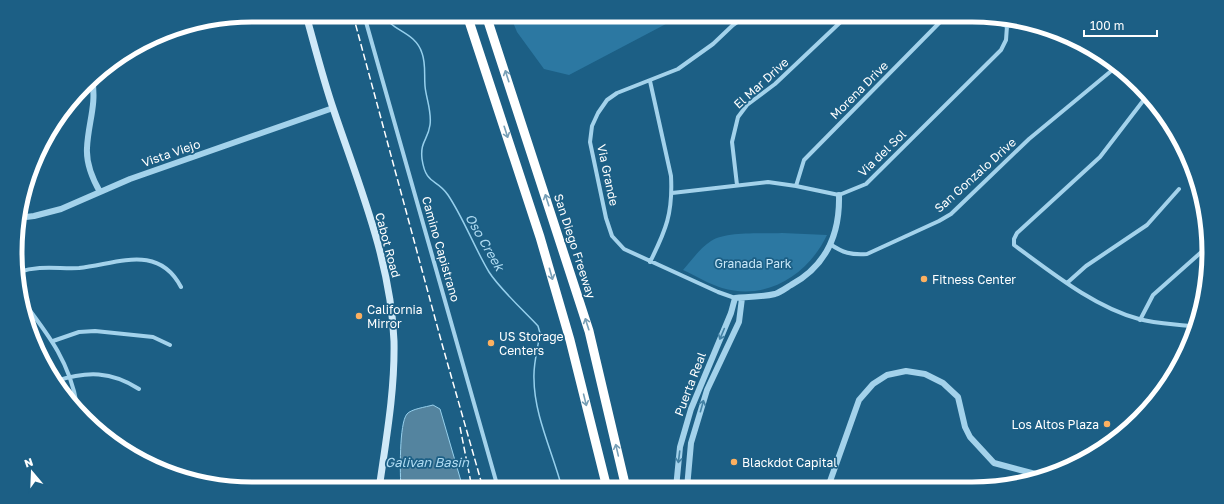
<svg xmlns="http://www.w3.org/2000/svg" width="1224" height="504" font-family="'Golos Text',sans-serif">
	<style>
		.green { fill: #2c78a2 }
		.water { fill: #54849f; stroke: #96d0ed }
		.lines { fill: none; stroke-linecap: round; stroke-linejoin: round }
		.stream { stroke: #96d0ed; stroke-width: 1.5 }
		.minor { stroke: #a3d2eb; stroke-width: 4 }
		.tertiary { stroke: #a3d2eb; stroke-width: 6 }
		.secondary { stroke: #cfe9f8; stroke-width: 7 }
		.motorway { stroke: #fff; stroke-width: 9 }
		.rail { stroke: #fff; stroke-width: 1.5; stroke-dasharray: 7 3; stroke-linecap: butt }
		.oneway { stroke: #779fb6 }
		.oneway2 { stroke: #4482a4 }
		.poi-dot { fill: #fcb060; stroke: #1c5f85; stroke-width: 1.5 }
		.labels { text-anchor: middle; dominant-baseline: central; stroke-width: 3.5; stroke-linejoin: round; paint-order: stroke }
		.street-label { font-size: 12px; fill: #fff; stroke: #1c5f85 }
		.park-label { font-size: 12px; fill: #c8e7f8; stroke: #1c5f85 }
		.poi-label { font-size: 12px; fill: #fff; stroke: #1c5f85; text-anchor: start }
		.water-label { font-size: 13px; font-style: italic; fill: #afdbf2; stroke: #1c5f85 }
		.rim { fill: none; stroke: #fff; stroke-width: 5 }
	</style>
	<rect width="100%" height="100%" fill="#1c5f85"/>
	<path class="green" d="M510,15H683L569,75L544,69L517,32Z
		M782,233L827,235C808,275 767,301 722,288C709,284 696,276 683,270C692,260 700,248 711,241C726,231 763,234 782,233Z"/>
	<path class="water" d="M433,405L440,409L463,488L401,489C400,475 399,423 407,414C411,409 426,407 433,405Z"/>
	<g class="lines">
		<path class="stream" d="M385,15C390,31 415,31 422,53C426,64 424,74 425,86C426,98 432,112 430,125C428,140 420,141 422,159C426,186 437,178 448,195C464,219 474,247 489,272C499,288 524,311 538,326L540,333C538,348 533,364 534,379C534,415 553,453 562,488"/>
		<path class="minor" d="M364,15L498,488
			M982,17L1007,26L1024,24
			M1146,97L1100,157L1017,233L1014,239V245C1051,272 1094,307 1139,319C1157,324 1178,324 1197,327
			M737,185L732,142L738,117L747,105L775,84L848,15
			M796,186L804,160L947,15
			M672,193L768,182L796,186L839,195L866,184L1001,50L1006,40L1007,26
			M22,208L23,218
			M830,244C843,253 851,255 867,254L939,221L951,214L1029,139L1116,67
			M650,262C666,230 673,213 671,176L650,81
			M19,272C39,265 59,269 79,268C117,264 158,243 181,287
			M1067,283L1086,266L1147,225L1179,189
			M19,296C46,332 69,359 77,405
			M735,298L718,292L624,249L612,236L606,218L590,142L592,126L598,113L607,100L617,93L678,69L713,44L733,25L747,15
			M1140,320L1153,295L1207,247
			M53,341L79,332L95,331L153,337L170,345
			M56,381C87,371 111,371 139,389"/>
		<path class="tertiary" d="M92,79C97,105 88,123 87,148C86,164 92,178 100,192
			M18,218L34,216L61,209L130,179L333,108
			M828,487L859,400L873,384L887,375L906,371L925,374L943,383L958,397L965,427L970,437L994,463L1043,476
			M676,488L680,447L691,409L731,313L735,298C748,297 762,297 775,294C781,292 786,288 791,285C826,266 840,234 839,195
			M687,488L691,443L707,390L739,322L742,298"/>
		<path class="secondary" d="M306,15C315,47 323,79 334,111C359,185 391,262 394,341C395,391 386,440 379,489"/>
		<path class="motorway" d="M467,15L540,237L570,340L607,488
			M486,15L589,331L626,488"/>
		<path class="rail" d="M353,15L442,344L483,488
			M460,427L472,488"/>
	</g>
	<defs><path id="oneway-shaft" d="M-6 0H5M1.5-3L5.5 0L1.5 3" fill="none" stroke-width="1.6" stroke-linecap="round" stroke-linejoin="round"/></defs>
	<g class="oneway">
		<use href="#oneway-shaft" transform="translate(507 76) rotate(-108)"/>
		<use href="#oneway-shaft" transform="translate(506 132) rotate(72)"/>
		<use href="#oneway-shaft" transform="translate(547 200) rotate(-108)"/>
		<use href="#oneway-shaft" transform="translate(551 274) rotate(74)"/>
		<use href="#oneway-shaft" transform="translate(587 324) rotate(-108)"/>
		<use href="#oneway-shaft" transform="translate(585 400) rotate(76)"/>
		<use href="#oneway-shaft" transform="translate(617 450) rotate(-103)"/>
	</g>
	<g class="oneway2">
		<use href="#oneway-shaft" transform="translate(722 334) rotate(113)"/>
		<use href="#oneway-shaft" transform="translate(702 406) rotate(-74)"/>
		<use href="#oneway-shaft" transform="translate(679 457) rotate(97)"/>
	</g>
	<g class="poi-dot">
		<circle cx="924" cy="279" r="4"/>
		<circle cx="359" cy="316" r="4"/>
		<circle cx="491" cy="343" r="4"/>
		<circle cx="1107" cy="424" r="4"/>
		<circle cx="734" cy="462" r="4"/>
	</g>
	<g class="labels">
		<g class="street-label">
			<text transform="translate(761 83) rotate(-42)">El Mar Drive</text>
			<text transform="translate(859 90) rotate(-45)">Morena Drive</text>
			<text transform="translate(171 153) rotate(-19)">Vista Viejo</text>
			<text transform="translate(882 153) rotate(-44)">Via del Sol</text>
			<text transform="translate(608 175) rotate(78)">Via Grande</text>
			<text transform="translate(975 175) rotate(-42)">San Gonzalo Drive</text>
			<text transform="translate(388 245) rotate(75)">Cabot Road</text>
			<text transform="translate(575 246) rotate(72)">San Diego Freeway</text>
			<text transform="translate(441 249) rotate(74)">Camino Capistrano</text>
			<text transform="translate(690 384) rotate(-69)">Puerta Real</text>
		</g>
		<g class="park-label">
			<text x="753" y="263">Granada Park</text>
		</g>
		<g class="poi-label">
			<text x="932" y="279">Fitness Center</text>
			<text x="367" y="309">California<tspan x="367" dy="14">Mirror</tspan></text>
			<text x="499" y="336">US Storage<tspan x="499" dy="14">Centers</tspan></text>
			<text x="1099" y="424" text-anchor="end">Los Altos Plaza</text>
			<text x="742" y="462">Blackdot Capital</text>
		</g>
		<g class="water-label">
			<text transform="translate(485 242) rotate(60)">Oso Creek</text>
			<text x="427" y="462">Galivan Basin</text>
		</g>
	</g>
	<path d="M0 0H1224V504H0ZM252 22H972A230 230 0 0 1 1202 252V252A230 230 0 0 1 972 482H252A230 230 0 0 1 22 252V252A230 230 0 0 1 252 22Z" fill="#1c5f85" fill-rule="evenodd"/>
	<path class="rim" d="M252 22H972A230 230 0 0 1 1202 252V252A230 230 0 0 1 972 482H252A230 230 0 0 1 22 252V252A230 230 0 0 1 252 22Z"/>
	<g transform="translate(32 472) rotate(341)" stroke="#1c5f85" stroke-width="3" paint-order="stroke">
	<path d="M0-3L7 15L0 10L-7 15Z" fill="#ffffff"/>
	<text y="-6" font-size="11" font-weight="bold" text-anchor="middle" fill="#ffffff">N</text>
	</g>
	<path d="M1084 30v6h73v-6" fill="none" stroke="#ffffff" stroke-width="2"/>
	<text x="1090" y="30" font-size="12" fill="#ffffff" stroke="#1c5f85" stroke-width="3" paint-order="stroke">100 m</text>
</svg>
